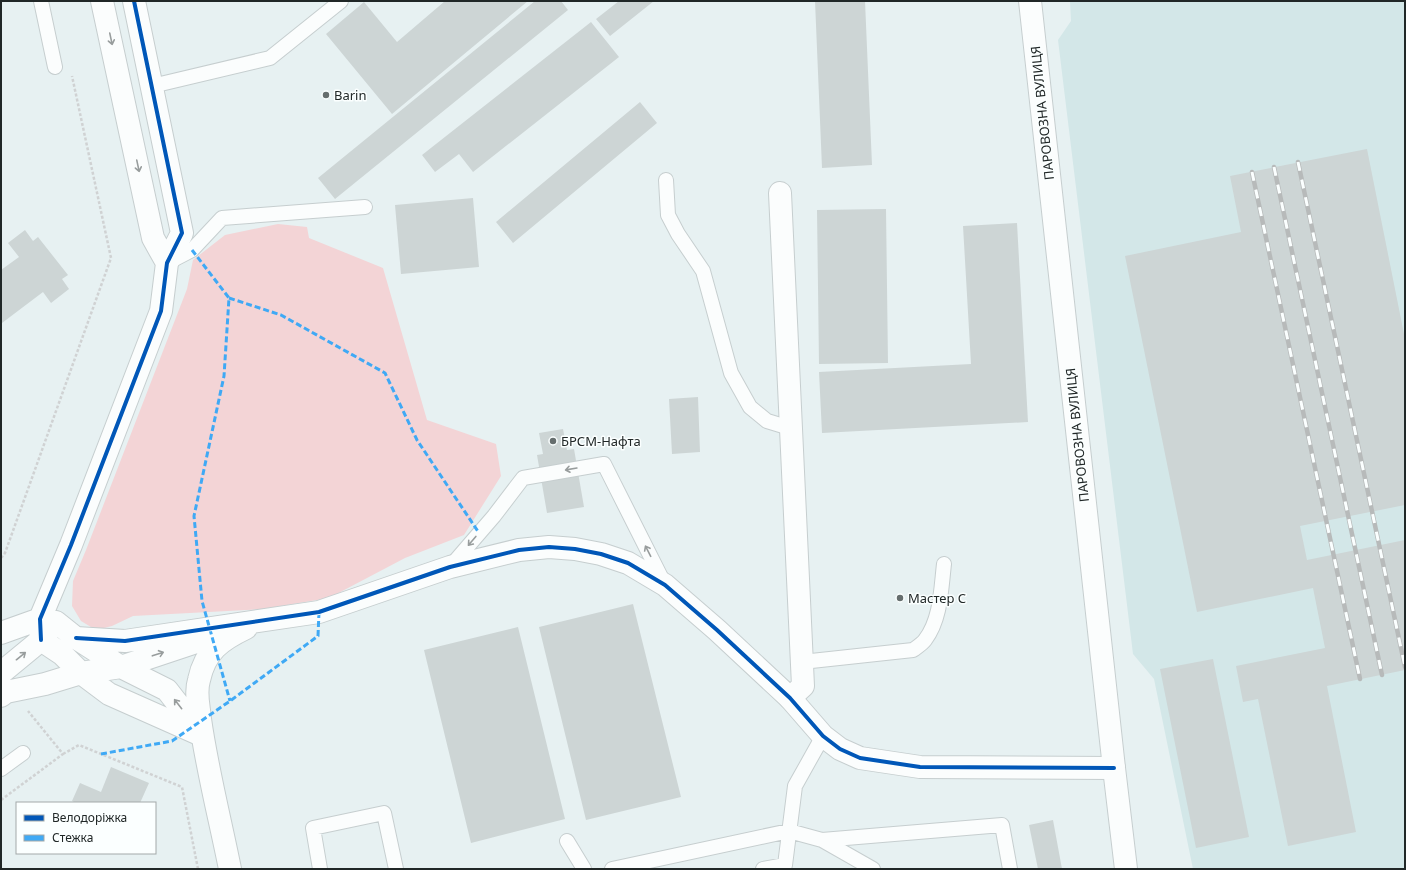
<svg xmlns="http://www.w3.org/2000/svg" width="1406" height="870" font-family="'Noto Sans',sans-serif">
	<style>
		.built { fill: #d3e7e8 }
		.green { fill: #f3d4d6 }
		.building { fill: #cdd5d5 }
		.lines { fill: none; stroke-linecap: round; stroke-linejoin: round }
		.service-casing { stroke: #c6cecf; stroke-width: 16 }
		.minor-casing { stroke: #c6cecf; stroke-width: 24 }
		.tertiary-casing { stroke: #c6cecf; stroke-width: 24 }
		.secondary-casing { stroke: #c6cecf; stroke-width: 24 }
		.path { stroke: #d0d2d3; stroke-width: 2.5; stroke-dasharray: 3 2; stroke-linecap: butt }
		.service { stroke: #fbfdfd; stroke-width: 14 }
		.minor { stroke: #fbfdfd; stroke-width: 22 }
		.tertiary { stroke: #fbfdfd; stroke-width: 22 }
		.secondary { stroke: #fbfdfd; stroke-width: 22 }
		.rail-casing { stroke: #b7baba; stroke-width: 4.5 }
		.rail { stroke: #fbffff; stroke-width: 3; stroke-dasharray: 9; stroke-linecap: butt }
		.quiet { stroke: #3fa9f5; stroke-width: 3; stroke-dasharray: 6 3; stroke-linecap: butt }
		.cycleway-casing { stroke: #fbffff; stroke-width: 6 }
		.cycleway { stroke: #0057b8; stroke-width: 4 }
		.oneway { stroke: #989d9d }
		.poi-dot { fill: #666e6e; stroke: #fbffff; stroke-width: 1.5 }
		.labels { text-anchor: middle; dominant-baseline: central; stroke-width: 3; stroke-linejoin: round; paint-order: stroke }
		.poi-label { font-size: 13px; fill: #202727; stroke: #fbffff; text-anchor: start }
		.street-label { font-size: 13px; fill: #202727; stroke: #fbffff }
	</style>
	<rect width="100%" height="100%" fill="#e7f1f2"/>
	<path class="built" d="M1070,1H1405V869H1193L1154,679L1133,654L1058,40L1071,21Z"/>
	<path class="green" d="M278,224L307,227L309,238L383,268L427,420L496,444L501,476L464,535L405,558L329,598L263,609L133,616L112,626L96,630L81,621L72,606L73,581L86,550L187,289L193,260L225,235Z"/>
	<path class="building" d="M445,1H528L392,114L326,34L364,2L397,42Z
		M535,1H561L568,10L335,199L318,178Z
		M619,1H654L610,36L596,19Z
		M815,1H865L872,165L822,168Z
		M591,22L619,57L473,172L459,154L435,172L422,155Z
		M640,102L657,123L513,243L496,222Z
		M1367,149L1405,339V505L1300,526L1307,560L1405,540V670L1327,686L1356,832L1288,846L1258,699L1243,702L1236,666L1325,648L1313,588L1197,612L1125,256L1241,232L1230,176Z
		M473,198L479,267L401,274L395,205Z
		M886,209L888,363L819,364L817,210Z
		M1017,223L1028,422L822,433L819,372L971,364L963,226Z
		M25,230L33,241L38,237L68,275L62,279L69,289L51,303L43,292L2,323L1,321V270L19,257L8,243Z
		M698,397L700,452L672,454L669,399Z
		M563,429L567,450L574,449L584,507L547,513L537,455L543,454L539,433Z
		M633,604L681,797L586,820L539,627Z
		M518,627L565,819L471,843L424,650Z
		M1213,659L1249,837L1196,848L1160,669Z
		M111,767L149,783L140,803H76L72,801L80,783L101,792Z
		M1053,820L1062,869H1038L1029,825Z"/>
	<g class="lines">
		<defs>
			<path id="service" d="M41,1L55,67
				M152,86L270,58L341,1
				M666,180L668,215L678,234L703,271L731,373L750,407L767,421L790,428
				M167,263L192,250L222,218L365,207
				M450,567L494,516L523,478L604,464L664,583
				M802,662L913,650C917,647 922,644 925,640C941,619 941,589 944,564
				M1,769L23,753
				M822,840L1002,825L1010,869
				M567,841L584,869
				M320,869L313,828L384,813L396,869
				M612,869L789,831L822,840L873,869
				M763,869L785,865L795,786L823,736"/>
			<path id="minor" d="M780,193L803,686L790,698"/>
			<path id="tertiary" d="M102,1L153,238L167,263
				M1,633L40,619L56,622L76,638L121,667L167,690L202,735
				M76,638L125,641L319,612L450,567L519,550L549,547L575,549L601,554L628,563L665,585L717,630L790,698L823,736L840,749L860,758L920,767L1114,768
				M41,640L40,619L71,545L161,311L167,263L182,233L134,1
				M41,640L62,654L81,673L109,694L199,734
				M1,673L41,640L50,629
				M1,696L6,692L45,684L81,673L121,667L199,641
				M230,869C220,819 207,769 200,719C199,706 195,693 199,680C205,651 221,640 246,628"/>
			<path id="secondary" d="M1030,1L1114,768L1126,869"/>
		</defs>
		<use href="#service" class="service-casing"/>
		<use href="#minor" class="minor-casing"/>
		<use href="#tertiary" class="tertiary-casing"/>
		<use href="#secondary" class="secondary-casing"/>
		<path class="path" d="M1,558L5,553L111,258L72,76
			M63,754L79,745L182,787L198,869
			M1,800L63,754L28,711"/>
		<use href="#service" class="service"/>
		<use href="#minor" class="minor"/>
		<use href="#tertiary" class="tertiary"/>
		<use href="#secondary" class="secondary"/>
		<defs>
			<path id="rail" d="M1298,162L1405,667
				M1274,167L1382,675
				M1252,172L1360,679"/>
		</defs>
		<use href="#rail" class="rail-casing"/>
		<use href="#rail" class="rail"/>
		<path class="quiet" d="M192,250L229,298L224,376L194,516L202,601L230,701
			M229,298L281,315L385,373L417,440L479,533
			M101,754L172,741L230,701L318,636L319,612"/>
		<defs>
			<path id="cycleway" d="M76,638L125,641L319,612L450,567L519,550L549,547L575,549L601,554L628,563L665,585L717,630L790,698L823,736L840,749L860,758L920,767L1114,768
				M41,640L40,619L71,545L161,311L167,263L182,233L134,1"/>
		</defs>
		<use href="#cycleway" class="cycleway-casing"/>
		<use href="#cycleway" class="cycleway"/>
	</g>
	<defs><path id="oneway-shaft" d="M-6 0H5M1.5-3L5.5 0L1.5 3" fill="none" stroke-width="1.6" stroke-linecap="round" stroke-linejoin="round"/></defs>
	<g class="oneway">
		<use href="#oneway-shaft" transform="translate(111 39) rotate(78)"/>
		<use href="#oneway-shaft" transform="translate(138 166) rotate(78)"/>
		<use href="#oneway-shaft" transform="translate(571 469) rotate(170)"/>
		<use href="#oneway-shaft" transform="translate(472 541) rotate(130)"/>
		<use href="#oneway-shaft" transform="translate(648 551) rotate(-117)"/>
		<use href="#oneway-shaft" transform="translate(158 654) rotate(-18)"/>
		<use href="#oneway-shaft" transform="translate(21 656) rotate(-39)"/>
		<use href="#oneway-shaft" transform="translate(178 704) rotate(-128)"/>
	</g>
	<g class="poi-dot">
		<circle cx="326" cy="95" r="4"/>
		<circle cx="553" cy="441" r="4"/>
		<circle cx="900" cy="598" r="4"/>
	</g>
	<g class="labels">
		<g class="poi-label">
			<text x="334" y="95">Barin</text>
			<text x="561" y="441">БРСМ-Нафта</text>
			<text x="908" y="598">Мастер С</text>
		</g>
		<g class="street-label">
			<text transform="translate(1042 113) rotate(-96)">ПАРОВОЗНА ВУЛИЦЯ</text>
			<text transform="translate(1077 435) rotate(-96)">ПАРОВОЗНА ВУЛИЦЯ</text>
		</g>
	</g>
	<rect width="1406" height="870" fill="none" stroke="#202727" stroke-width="4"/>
	<rect x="16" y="802" width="140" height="52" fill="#fbffff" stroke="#a3a9a9"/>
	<rect x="24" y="815" width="20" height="6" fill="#0057b8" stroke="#a3a9a9"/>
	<text x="52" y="822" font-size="12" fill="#202727">Велодоріжка</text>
	<rect x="24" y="835" width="20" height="6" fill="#3fa9f5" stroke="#a3a9a9"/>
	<text x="52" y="842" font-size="12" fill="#202727">Стежка</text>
</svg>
